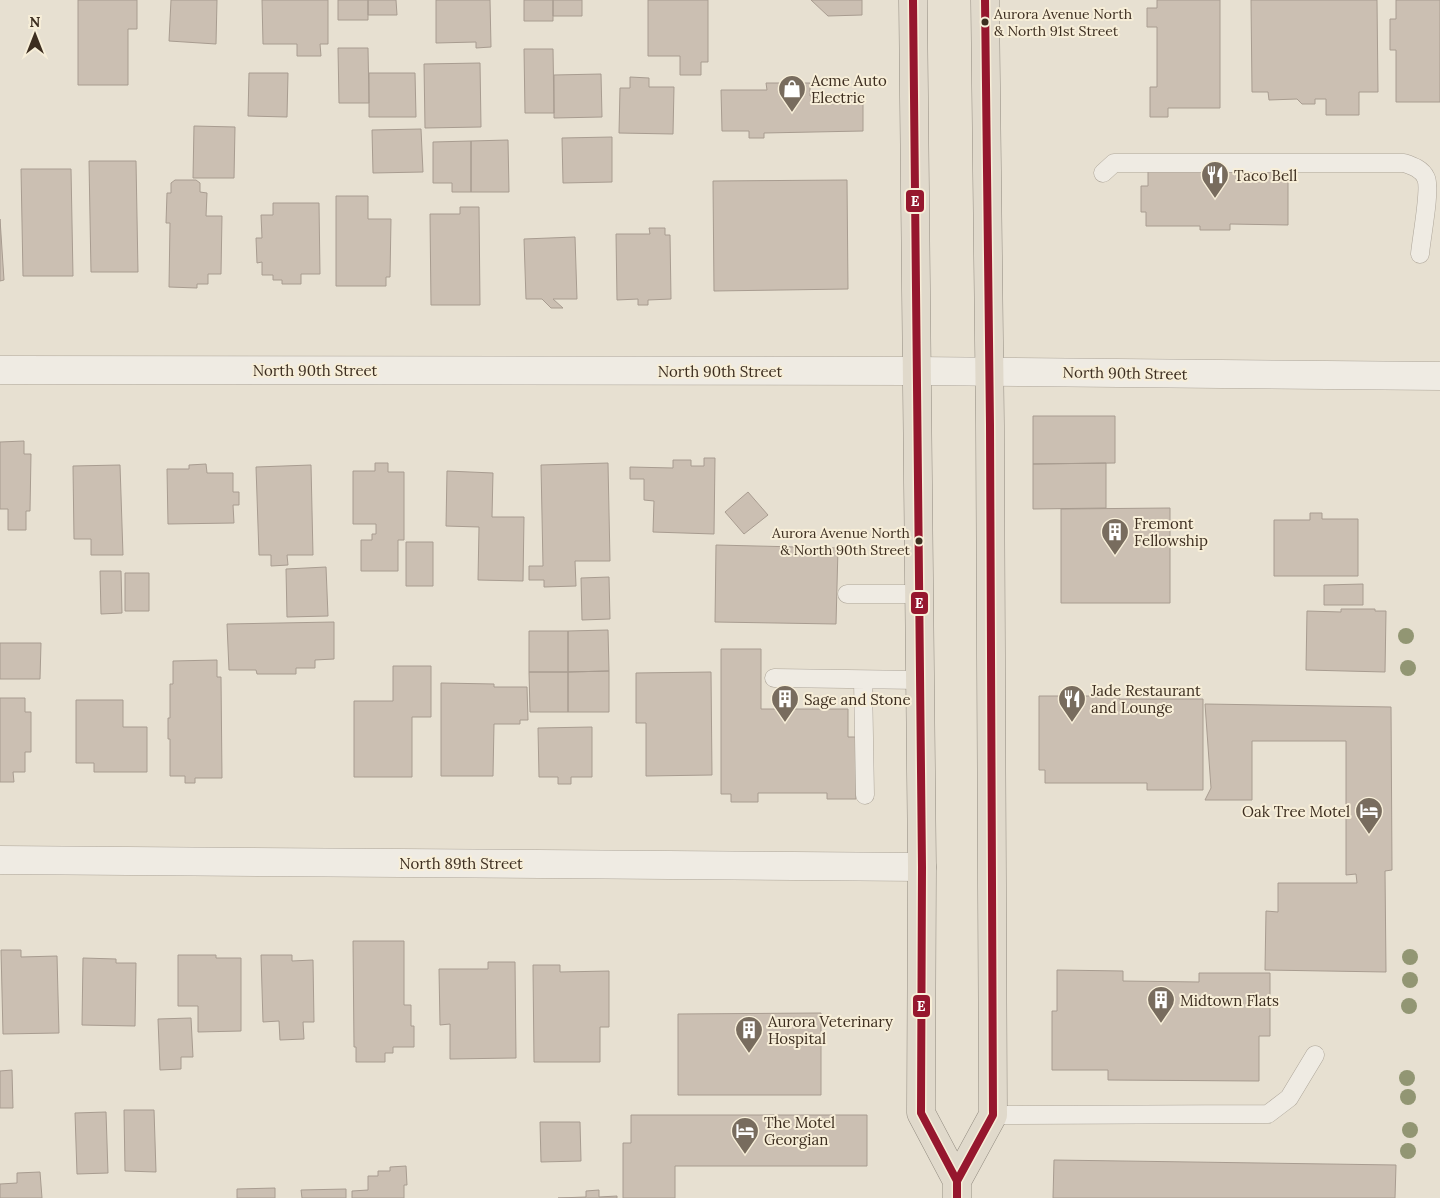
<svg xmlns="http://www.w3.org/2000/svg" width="1440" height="1198" font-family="Lora,serif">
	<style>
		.building { fill: #cbbfb2; stroke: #a89c90 }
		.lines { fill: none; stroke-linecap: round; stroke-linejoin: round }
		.service-casing { stroke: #ada599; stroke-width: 19 }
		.minor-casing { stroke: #ada599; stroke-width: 29 }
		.tertiary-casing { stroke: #ada599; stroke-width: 29 }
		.trunk-casing { stroke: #928b80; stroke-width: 29 }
		.service { stroke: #efebe3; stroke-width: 18 }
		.minor { stroke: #efebe3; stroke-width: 28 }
		.tertiary { stroke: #efebe3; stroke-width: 28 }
		.trunk { stroke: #e0d9cb; stroke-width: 28 }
		.bus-1-casing { stroke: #f7eed8; stroke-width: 11 }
		.bus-1 { stroke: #96172e; stroke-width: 8 }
		.tree { fill: #929673 }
		.bus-dot { fill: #3d2e20; stroke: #f7eed8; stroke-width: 2 }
		.labels { text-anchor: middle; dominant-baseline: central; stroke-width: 4; stroke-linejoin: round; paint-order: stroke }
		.bus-label { font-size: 14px; fill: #3d2e20; stroke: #f7eed8; text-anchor: start }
		.poi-label { font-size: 15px; fill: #3d2e20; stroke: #f7eed8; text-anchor: start }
		.street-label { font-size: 15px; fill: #3d2e20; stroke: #f7eed8 }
		.line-badge { stroke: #f7eed8; stroke-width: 2 }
		.badge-label { font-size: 14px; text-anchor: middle; font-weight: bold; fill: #fff }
	</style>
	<rect width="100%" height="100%" fill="#e7e0d1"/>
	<path class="building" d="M78,0H137V29H128V85H78Z
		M171,0H217L216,44L169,41Z
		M262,0H328V44H320L321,56H297V44H263Z
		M338,0H368V20H338Z
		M368,0H396L397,15H368Z
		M436,0H490L491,47L476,48V42L436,43Z
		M524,0H553V21H524Z
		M553,0H582V16H553Z
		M648,0H708V62H701V75H680V56H648Z
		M811,0H862V15L828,16Z
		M1157,0H1220V108H1168V117H1150V87H1157V27H1147V8H1157Z
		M1251,0H1377L1378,92H1359V115H1326V99H1315V104H1302L1297,99L1269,100L1268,92H1252Z
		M1396,0H1440V102H1396V50H1390V19H1396Z
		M338,48H368L369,103H339Z
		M524,49H553L554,113H525Z
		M480,63L481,127L425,128L424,64Z
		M249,73H288L287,117L248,116Z
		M369,73H415L416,117H369Z
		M601,74L602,117L554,118V75Z
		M630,77L649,78V87H674L673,134L619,133L620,88H630Z
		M766,83H810V96L863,94V131L764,133V138H749V131H722L721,90H767Z
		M194,126L235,127L234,178H193Z
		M421,129L423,172L373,173L372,130Z
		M612,137V182L563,183L562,138Z
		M508,140L509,192H471V141Z
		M471,141V192H452V183H433V142Z
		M89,161H136L138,272H91Z
		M1228,168V172H1288V225L1230,224V230H1200V226H1146V212H1141V186H1148V171Z
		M21,169H71L73,276H23Z
		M175,180H196L200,183V192L207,193L206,216H222L221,274H208V284H197V288L169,287L170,223H166L167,193H171V183Z
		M847,180L848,289L714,291L713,181Z
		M336,196H368V219H391L390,277H386V286H336Z
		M273,203H319L320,274H301V284H282V280H273V275H262V262L257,263L256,238H262L261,215H273Z
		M460,207H479L480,305H431L430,214H460Z
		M0,219L4,280L0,281Z
		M649,228H665V235H670L671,299L648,300V305H638V299L617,300L616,234H650Z
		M575,237L577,299H553L563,308H551L542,299H526L524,239Z
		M1033,416H1115V463L1033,464Z
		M24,441V454H31L30,511H26V530H8V509H0V442Z
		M704,458H715L714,534L653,532L654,501L644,500V479H630V467L673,468V460H691V466H704Z
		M375,463H388V472H404V540H398V571H361V540H372V534H376V524H353V471H375Z
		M608,463L610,561H575L576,586L544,587V580H529V566H543L541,465Z
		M1106,463V508L1033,509V464Z
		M206,464L207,473H233V492H239V505H233L234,523L168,524L167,469H189V465Z
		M120,465L123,555H91V539H74L73,466Z
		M311,465L313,555H287L288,565L271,566V555H259L256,467Z
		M447,471L493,473L492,517H524L523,581L478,580L479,527L446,526Z
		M748,492L768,515L744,534L725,512Z
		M1170,508V603H1061V509Z
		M1310,513H1322V519H1358V576H1274V520H1310Z
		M406,542H433V586H406Z
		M716,545L838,548L836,624L715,622Z
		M326,567L328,616L287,617L286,569Z
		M100,571H121L122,613L101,614Z
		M125,573H149V611H125Z
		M609,577L610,619L582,620L581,578Z
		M1363,584V605H1324V585Z
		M1341,609H1375V611H1386L1385,672L1306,670L1307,611L1341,612Z
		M334,622V659L315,660V668H296V674H257L256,670H229L227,624Z
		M608,630L609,671L568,672V631Z
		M529,631H568V672H529Z
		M0,643H41L40,679H0Z
		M721,649H761V709H848V737H856V799H827V793H758V802H731V794H721Z
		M217,660V677H221L222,778H195V783H185V776H170V739H168V718H170V684H173V661Z
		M393,666H431V717H412V777H354V701H393Z
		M609,671V712H568V672Z
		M529,672H568V712H530Z
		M711,672L712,775L646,776V723H636V673Z
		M441,683L494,684V687H527L528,720H520V724H494L493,776H441Z
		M1039,696H1119V699H1203V790H1147V783H1045V770H1039Z
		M0,698H25V712H31V752H25V772H13L14,782H0Z
		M76,700H123V727H147V772H94V763H76Z
		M1205,704L1391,707L1392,870L1385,871L1386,972L1265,970L1266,911L1278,912V883H1357L1356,874L1346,875V741H1252V800H1205L1211,788Z
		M592,727V777H571V784H558V777H539L538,728Z
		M353,941H404V1005H411V1026H414V1047H393V1053H385V1062H356V1047H354Z
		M1,950H21V957L57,956L59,1033L3,1034Z
		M178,955H216V958H241V1031L198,1032V1006H178Z
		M261,955H292V961L313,960L314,1022H303L304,1039L280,1040L279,1021L263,1022Z
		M83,958L116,959V963H136L135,1026L82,1025Z
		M488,962H515L516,1058L450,1059V1024L440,1025L439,969H488Z
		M533,965H560V972L609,971V1027H600V1062H534Z
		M1057,970L1123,971V981L1199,982V973H1270V1036H1259V1081L1108,1080V1070H1052V1011H1057Z
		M821,1013V1095H678V1014Z
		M191,1018L193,1057H181V1069L160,1070L158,1019Z
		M12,1070L13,1108H0V1071Z
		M124,1110H154L156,1172L125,1171Z
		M106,1112L108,1173L77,1174L75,1113Z
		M631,1115H867V1166H675V1198H623V1143H631Z
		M540,1122H580L581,1161L541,1162Z
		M1054,1160L1396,1165L1395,1198H1053Z
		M406,1166L407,1185H404V1198H352V1191L368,1190V1176H378V1171H390V1167Z
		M40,1172L42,1198H0V1184L17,1183V1173Z
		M275,1188V1198H237V1189Z
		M346,1189V1198H302L301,1190Z
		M599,1190V1197L617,1196V1198H558L586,1197V1191Z"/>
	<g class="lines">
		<defs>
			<path id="service" d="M1103,173L1114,163H1404C1413,166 1422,169 1426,178C1431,189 1421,240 1420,254
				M847,594H919
				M774,678L920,680
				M863,680L865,795
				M993,1115L1268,1114L1289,1098L1315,1055"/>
			<path id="minor" d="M0,370L916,371
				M0,860L922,867"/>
			<path id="tertiary" d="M916,371L1440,376"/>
			<path id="trunk" d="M913,0L922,867L921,1113L957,1181V1198
				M957,1181L993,1115L990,425L985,0"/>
		</defs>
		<use href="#service" class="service-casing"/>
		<use href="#minor" class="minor-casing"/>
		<use href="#tertiary" class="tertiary-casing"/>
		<use href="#trunk" class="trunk-casing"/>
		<use href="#service" class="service"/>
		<use href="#minor" class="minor"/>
		<use href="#tertiary" class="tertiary"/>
		<use href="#trunk" class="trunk"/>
		<defs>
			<path id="bus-1" d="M913,0L922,867L921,1113L957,1181V1198
				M957,1198V1181L993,1115L990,425L985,0"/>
		</defs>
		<use href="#bus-1" class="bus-1-casing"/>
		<use href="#bus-1" class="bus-1"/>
	</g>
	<g class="tree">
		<circle cx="1406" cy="636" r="8"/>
		<circle cx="1408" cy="668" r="8"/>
		<circle cx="1410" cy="957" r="8"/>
		<circle cx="1410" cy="980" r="8"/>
		<circle cx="1409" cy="1006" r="8"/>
		<circle cx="1407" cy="1078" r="8"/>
		<circle cx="1408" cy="1097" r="8"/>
		<circle cx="1410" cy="1130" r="8"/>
		<circle cx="1408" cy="1151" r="8"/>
	</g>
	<defs>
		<symbol id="shop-pin" viewBox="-11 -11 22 30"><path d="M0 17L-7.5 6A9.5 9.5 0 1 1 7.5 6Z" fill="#786c5e" stroke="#f7eed8"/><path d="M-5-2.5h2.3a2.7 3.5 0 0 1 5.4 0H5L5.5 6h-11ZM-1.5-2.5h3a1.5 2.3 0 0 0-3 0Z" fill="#fff"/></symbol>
		<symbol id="restaurant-pin" viewBox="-11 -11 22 30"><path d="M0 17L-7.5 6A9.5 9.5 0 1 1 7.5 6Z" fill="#786c5e" stroke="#f7eed8"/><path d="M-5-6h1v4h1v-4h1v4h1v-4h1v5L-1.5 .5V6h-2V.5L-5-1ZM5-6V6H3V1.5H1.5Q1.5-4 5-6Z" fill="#fff"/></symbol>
		<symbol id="building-pin" viewBox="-11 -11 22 30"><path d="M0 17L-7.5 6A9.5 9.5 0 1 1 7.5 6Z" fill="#786c5e" stroke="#f7eed8"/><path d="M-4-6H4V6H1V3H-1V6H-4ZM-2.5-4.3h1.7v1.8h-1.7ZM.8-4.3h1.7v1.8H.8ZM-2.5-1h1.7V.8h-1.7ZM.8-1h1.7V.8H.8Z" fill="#fff"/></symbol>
		<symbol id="hotel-pin" viewBox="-11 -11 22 30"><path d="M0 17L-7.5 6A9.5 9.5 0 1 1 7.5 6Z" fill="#786c5e" stroke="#f7eed8"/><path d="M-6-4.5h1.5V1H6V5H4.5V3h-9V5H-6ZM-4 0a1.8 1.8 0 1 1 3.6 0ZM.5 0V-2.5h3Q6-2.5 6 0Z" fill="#fff"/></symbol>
	</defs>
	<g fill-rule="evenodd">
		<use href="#shop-pin" x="776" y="73" width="32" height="43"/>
		<use href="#restaurant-pin" x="1199" y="159" width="32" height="43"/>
		<use href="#building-pin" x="1099" y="516" width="32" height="43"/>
		<use href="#building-pin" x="769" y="683" width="32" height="43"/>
		<use href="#restaurant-pin" x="1056" y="683" width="32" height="43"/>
		<use href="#hotel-pin" x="1353" y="795" width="32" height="43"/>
		<use href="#building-pin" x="1145" y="984" width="32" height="43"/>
		<use href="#building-pin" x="733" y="1014" width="32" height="43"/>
		<use href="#hotel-pin" x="729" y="1115" width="32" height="43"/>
	</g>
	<g class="bus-dot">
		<circle cx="985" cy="22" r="4.5"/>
		<circle cx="919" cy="541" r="4.5"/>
	</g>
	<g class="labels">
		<g class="bus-label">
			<text x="994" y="14">Aurora Avenue North<tspan x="994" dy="17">&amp; North 91st Street</tspan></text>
			<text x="910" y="533" text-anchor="end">Aurora Avenue North<tspan x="910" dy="17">&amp; North 90th Street</tspan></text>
		</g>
		<g class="poi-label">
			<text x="811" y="80">Acme Auto<tspan x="811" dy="17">Electric</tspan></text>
			<text x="1234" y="175">Taco Bell</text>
			<text x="1134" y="523">Fremont<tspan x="1134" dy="17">Fellowship</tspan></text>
			<text x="1091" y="690">Jade Restaurant<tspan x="1091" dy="17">and Lounge</tspan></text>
			<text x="804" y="699">Sage and Stone</text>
			<text x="1350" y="811" text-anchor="end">Oak Tree Motel</text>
			<text x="1180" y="1000">Midtown Flats</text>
			<text x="768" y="1021">Aurora Veterinary<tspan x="768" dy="17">Hospital</tspan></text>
			<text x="764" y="1122">The Motel<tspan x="764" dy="17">Georgian</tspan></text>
		</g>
		<g class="street-label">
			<text x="315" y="370">North 90th Street</text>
			<text x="720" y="371">North 90th Street</text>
			<text transform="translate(1125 373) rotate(1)">North 90th Street</text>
			<text x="461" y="863">North 89th Street</text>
		</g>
	</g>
	<g class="line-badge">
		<rect x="905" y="189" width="20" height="24" rx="5" fill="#96172e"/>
		<rect x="910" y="591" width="19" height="24" rx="5" fill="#96172e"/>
		<rect x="912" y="994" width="19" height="24" rx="5" fill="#96172e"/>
	</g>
	<g class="badge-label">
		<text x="915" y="206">E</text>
		<text x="919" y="608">E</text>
		<text x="921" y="1011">E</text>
	</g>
	<g transform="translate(35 35)" stroke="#f7eed8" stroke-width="4" paint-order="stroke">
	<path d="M0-4L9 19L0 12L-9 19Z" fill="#3d2e20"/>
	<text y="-8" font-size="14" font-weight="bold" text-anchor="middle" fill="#3d2e20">N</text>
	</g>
</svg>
